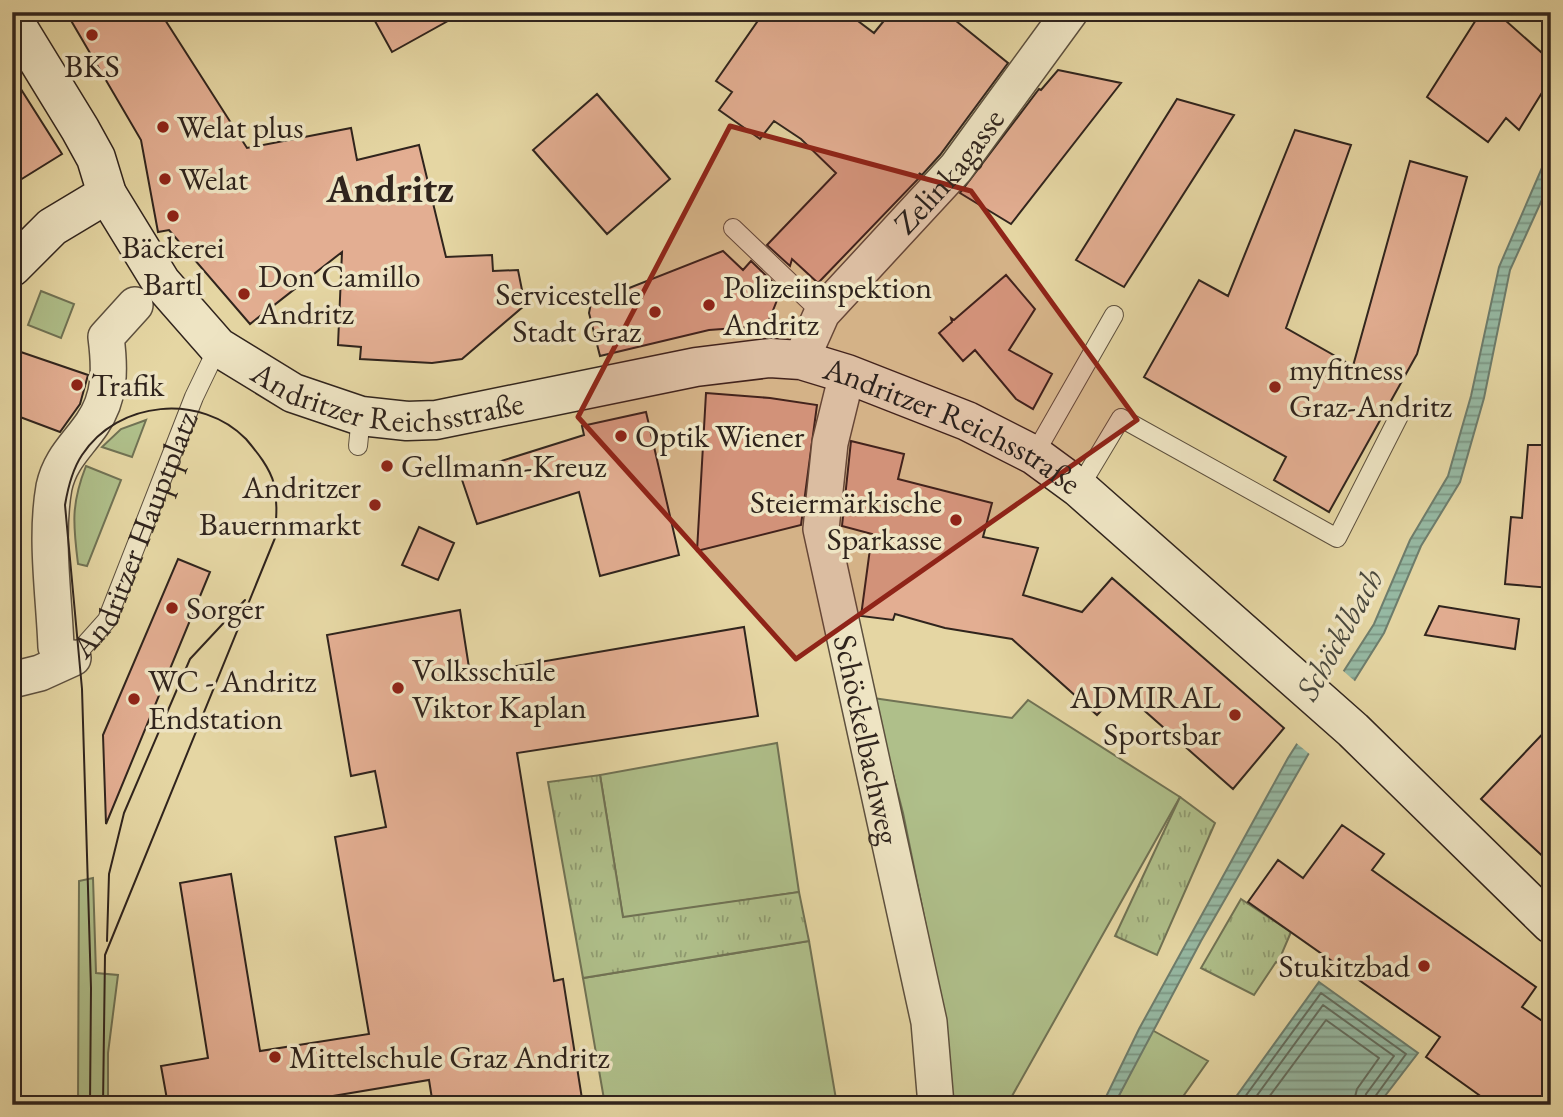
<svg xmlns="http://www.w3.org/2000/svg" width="1563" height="1117" font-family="'EB Garamond',serif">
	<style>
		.green { fill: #afbf8a; stroke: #707254; stroke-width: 2 }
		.park { fill: url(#park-tufts); stroke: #707254; stroke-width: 2 }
		.water { fill: url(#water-rules); stroke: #6d7d6d; stroke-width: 2 }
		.pier { fill: #e5d6a3 }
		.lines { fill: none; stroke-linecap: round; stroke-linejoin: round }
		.shore { stroke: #636e60; stroke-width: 2 }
		.building { fill: #e3ae92; stroke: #30241d; stroke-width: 2 }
		.lane-casing { stroke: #5d503e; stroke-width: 20 }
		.street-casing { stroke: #5d503e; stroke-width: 38 }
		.secondary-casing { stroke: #30241d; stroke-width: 41 }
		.lane { stroke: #eee4c3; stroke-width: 18 }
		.street { stroke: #eee4c3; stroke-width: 35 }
		.secondary { stroke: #eee4c3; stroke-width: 38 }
		.tram { stroke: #30241d; stroke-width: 2 }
		.marked { fill: #8f2418; fill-opacity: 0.2; stroke: #8f2418; stroke-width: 5; stroke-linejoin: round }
		.poi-dot { fill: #8f2418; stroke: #eee4c3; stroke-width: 2.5 }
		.labels { text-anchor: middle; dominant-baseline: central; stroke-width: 7; stroke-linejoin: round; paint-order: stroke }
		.poi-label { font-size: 32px; fill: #30241d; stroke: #eee4c3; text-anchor: start }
		.street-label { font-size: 32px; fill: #30241d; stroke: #eee4c3 }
		.water-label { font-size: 33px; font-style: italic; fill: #4a493e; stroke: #eee4c3 }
		.district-label { font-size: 38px; font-weight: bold; fill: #30241d; stroke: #eee4c3 }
	</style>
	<defs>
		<pattern id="park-tufts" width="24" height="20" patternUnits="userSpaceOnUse" patternTransform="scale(1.75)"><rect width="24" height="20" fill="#afbf8a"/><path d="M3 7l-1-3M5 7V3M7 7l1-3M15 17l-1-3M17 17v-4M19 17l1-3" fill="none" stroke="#8f9b70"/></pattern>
		<pattern id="water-rules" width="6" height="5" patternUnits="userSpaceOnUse" patternTransform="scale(1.75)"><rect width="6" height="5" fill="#96b9a3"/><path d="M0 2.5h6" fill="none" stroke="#7b9684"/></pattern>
	</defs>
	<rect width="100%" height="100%" fill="#e5d6a3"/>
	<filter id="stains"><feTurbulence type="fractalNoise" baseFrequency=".00286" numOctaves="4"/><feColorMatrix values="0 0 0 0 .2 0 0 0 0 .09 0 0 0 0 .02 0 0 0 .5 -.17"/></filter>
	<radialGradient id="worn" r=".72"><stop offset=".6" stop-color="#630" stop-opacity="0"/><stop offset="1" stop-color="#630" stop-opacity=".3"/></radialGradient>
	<path class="green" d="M41,291L74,304L61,338L28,325Z
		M146,420L132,457L102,447L121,429Z
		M86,466L121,480L87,566L78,564C73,524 71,504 86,466Z
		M873,698L1012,718L1028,700L1180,797L1007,1105H952L932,956L903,813Z
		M777,743L799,892L623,918L600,775Z
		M93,878L96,973L118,975L108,1053V1105H78L79,881Z
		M809,941L837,1105H605L583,978Z
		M1152,1030L1208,1061L1177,1105H1114Z"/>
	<path class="park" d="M600,775L623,917L799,892L809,941L583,978L548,782Z
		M1180,797L1215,823L1157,955L1115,936Z
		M1241,899L1291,932L1282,953L1286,958L1281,964L1276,962L1254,995L1201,968Z"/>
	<path class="water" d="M1551,147V180L1510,270L1484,398L1460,482L1421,546L1384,633L1309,753L1201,941L1114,1105H1102L1139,1029L1288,758L1374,624L1410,540L1448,476L1471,396L1499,267Z
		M1319,982L1418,1053L1378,1105H1230Z"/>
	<path class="pier" d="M1341,669L1358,684L1312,756L1295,742Z"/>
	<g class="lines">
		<path class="shore" d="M1239,1105L1321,993L1406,1054L1374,1098L1373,1105
			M1250,1105L1323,1005L1394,1056L1366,1094L1364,1105
			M1263,1105L1326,1020L1379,1058L1357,1089L1353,1105"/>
	</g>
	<path class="building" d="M66,12H160L247,148L351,128L357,160L419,145L446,257L492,255L493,271L518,270L525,305L462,359L432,363L360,359L361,347L338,345L342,252L250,324L169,230L158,232L141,140Z
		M370,12H464L392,52Z
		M764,12H846L874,33L891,12H945L1008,63L940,155L922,175L919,173L921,176L818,283L792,259L790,266L767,245L836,173L801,139L774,121L760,139L719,110L732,92L716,81Z
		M1481,12H1496L1551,61V78L1519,130L1506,118L1488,142L1427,97Z
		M1058,70L1121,83L1011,224L960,193L1039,89L1041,90Z
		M12,75L62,154L12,185Z
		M597,94L670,179L607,234L533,150Z
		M1177,99L1234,115L1124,287L1076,260Z
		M1295,130L1351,145L1286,328L1353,366L1410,161L1467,177L1417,354L1329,512L1274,480L1286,457L1144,377L1199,280L1228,296Z
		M723,251L743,270L751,261L781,290L770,318L763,326L709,330L600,356L589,313L591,303Z
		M1006,275L1035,309L1009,350L1052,374L1033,409L1016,399L975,350L963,361L939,333L952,322L951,318L954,320Z
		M12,349L88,375L80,404L60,432L12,414Z
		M706,393L770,398L817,405L801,525L697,551Z
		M646,412L679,555L600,576L579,492L477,524L460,474L584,435L582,426Z
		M851,441L904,454L898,479L992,503L983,537L1038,548L1023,595L1082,612L1112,578L1284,728L1233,789L1121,690L1097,715L1012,639L945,628L895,614L893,620L861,616L872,534L842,526Z
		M1528,445H1551V588L1505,584L1511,517L1522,518Z
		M419,527L454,543L438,580L402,565Z
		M178,559L210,572L106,824L103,735Z
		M1439,606L1519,619L1515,649L1425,635Z
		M460,610L470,674L744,627L758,716L517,753L554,981L563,979L583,1105H433L429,1080L279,1105H168L161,1066L208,1058L180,883L231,874L260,1051L369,1034L335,837L386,827L375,771L351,776L327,635Z
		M1551,725V864L1481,799Z
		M1342,825L1384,854L1372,870L1536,987L1522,1007L1551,1027V1105H1493L1426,1057L1440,1037L1248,902L1278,860L1303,878Z"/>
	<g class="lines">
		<defs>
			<g id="lane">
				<path d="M733,228L822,313"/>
				<path d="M358,446L361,416"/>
				<path d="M1034,455L1114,315"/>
				<path d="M1079,488L1121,418L1337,538L1399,416"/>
				<path id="s1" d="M73,658L107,620L194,397L218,347"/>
			</g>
			<g id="street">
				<path id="s2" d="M801,360L822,313L956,168L1070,12"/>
				<path id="s3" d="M847,374L830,443L821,529L929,1022L936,1105"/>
				<path d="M56,647C54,595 45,538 54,487C60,459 77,446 92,424C111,397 110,368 106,337L135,305"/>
				<path d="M12,680L40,673L73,658"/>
			</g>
			<g id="secondary">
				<path id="s4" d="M12,18L80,129L96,158L107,194L161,282L218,347L293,393L361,416L407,421L436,420L696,367L770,358L801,360L847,374L967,421L1034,455L1079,488L1353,730L1551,924"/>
				<path d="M12,267L52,227L107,194"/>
			</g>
		</defs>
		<use href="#lane" class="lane-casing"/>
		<use href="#street" class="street-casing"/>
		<use href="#secondary" class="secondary-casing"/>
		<use href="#lane" class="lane"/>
		<use href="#street" class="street"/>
		<use href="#secondary" class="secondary"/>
		<path class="tram" d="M107,941L109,874L124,813L190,659L245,600
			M90,1105L91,988L82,689L65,505C68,487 72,470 82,455C118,400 201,393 246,439C257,452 270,468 274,484C278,503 276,520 275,538L105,955L103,1105"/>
	</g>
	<path class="marked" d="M730,126L971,191L1137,420L796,659L578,417Z"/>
	<g class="poi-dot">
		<circle cx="92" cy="35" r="7"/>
		<circle cx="163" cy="127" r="7"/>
		<circle cx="165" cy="179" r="7"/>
		<circle cx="173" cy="216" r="7"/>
		<circle cx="244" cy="294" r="7"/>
		<circle cx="709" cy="305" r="7"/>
		<circle cx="655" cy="312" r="7"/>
		<circle cx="77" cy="385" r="7"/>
		<circle cx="1275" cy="387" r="7"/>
		<circle cx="621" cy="436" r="7"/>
		<circle cx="387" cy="466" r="7"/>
		<circle cx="375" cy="505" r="7"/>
		<circle cx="956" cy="520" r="7"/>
		<circle cx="172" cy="608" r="7"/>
		<circle cx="398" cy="688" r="7"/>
		<circle cx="134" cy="699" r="7"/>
		<circle cx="1235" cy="715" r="7"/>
		<circle cx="1424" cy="966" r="7"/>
		<circle cx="275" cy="1057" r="7"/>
	</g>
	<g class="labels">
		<g class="poi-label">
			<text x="92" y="66" text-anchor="middle">BKS</text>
			<text x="177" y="127">Welat plus</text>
			<text x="179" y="179">Welat</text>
			<text x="173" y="247" text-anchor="middle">Bäckerei<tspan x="173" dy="37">Bartl</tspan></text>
			<text x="258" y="276">Don Camillo<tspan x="258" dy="37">Andritz</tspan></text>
			<text x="723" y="287">Polizeiinspektion<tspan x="723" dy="37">Andritz</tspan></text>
			<text x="641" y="294" text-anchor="end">Servicestelle<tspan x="641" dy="37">Stadt Graz</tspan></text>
			<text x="1289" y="369">myfitness<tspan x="1289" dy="37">Graz-Andritz</tspan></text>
			<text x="91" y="385">Trafik</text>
			<text x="635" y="436">Optik Wiener</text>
			<text x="401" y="466">Gellmann-Kreuz</text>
			<text x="361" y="487" text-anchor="end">Andritzer<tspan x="361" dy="37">Bauernmarkt</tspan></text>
			<text x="942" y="502" text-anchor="end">Steiermärkische<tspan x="942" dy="37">Sparkasse</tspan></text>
			<text x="186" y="608">Sorger</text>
			<text x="412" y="670">Volksschule<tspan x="412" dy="37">Viktor Kaplan</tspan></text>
			<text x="148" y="681">WC - Andritz<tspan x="148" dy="37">Endstation</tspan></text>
			<text x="1221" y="697" text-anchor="end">ADMIRAL<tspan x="1221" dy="37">Sportsbar</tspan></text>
			<text x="1410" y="966" text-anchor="end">Stukitzbad</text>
			<text x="289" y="1057">Mittelschule Graz Andritz</text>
		</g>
		<g class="street-label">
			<text stroke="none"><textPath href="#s2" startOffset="242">Zelinkagasse</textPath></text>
			<text stroke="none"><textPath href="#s4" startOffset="574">Andritzer Reichsstraße</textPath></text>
			<text stroke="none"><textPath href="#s4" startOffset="1162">Andritzer Reichsstraße</textPath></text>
			<text stroke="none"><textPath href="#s1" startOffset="140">Andritzer Hauptplatz</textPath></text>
			<text stroke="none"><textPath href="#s3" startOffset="373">Schöckelbachweg</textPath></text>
		</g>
		<g class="water-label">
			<text transform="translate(1339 634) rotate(-61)">Schöcklbach</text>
		</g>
		<g class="district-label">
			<text x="390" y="188">Andritz</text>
		</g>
	</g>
	<rect width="1563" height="1117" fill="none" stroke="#e5d6a3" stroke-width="42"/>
	<rect x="14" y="14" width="1535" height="1089" fill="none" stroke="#30241d" stroke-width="3.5"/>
	<rect x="21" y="21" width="1521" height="1075" fill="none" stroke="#30241d" stroke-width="2"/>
	<rect width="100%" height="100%" filter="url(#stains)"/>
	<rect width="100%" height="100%" fill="url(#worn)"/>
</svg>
